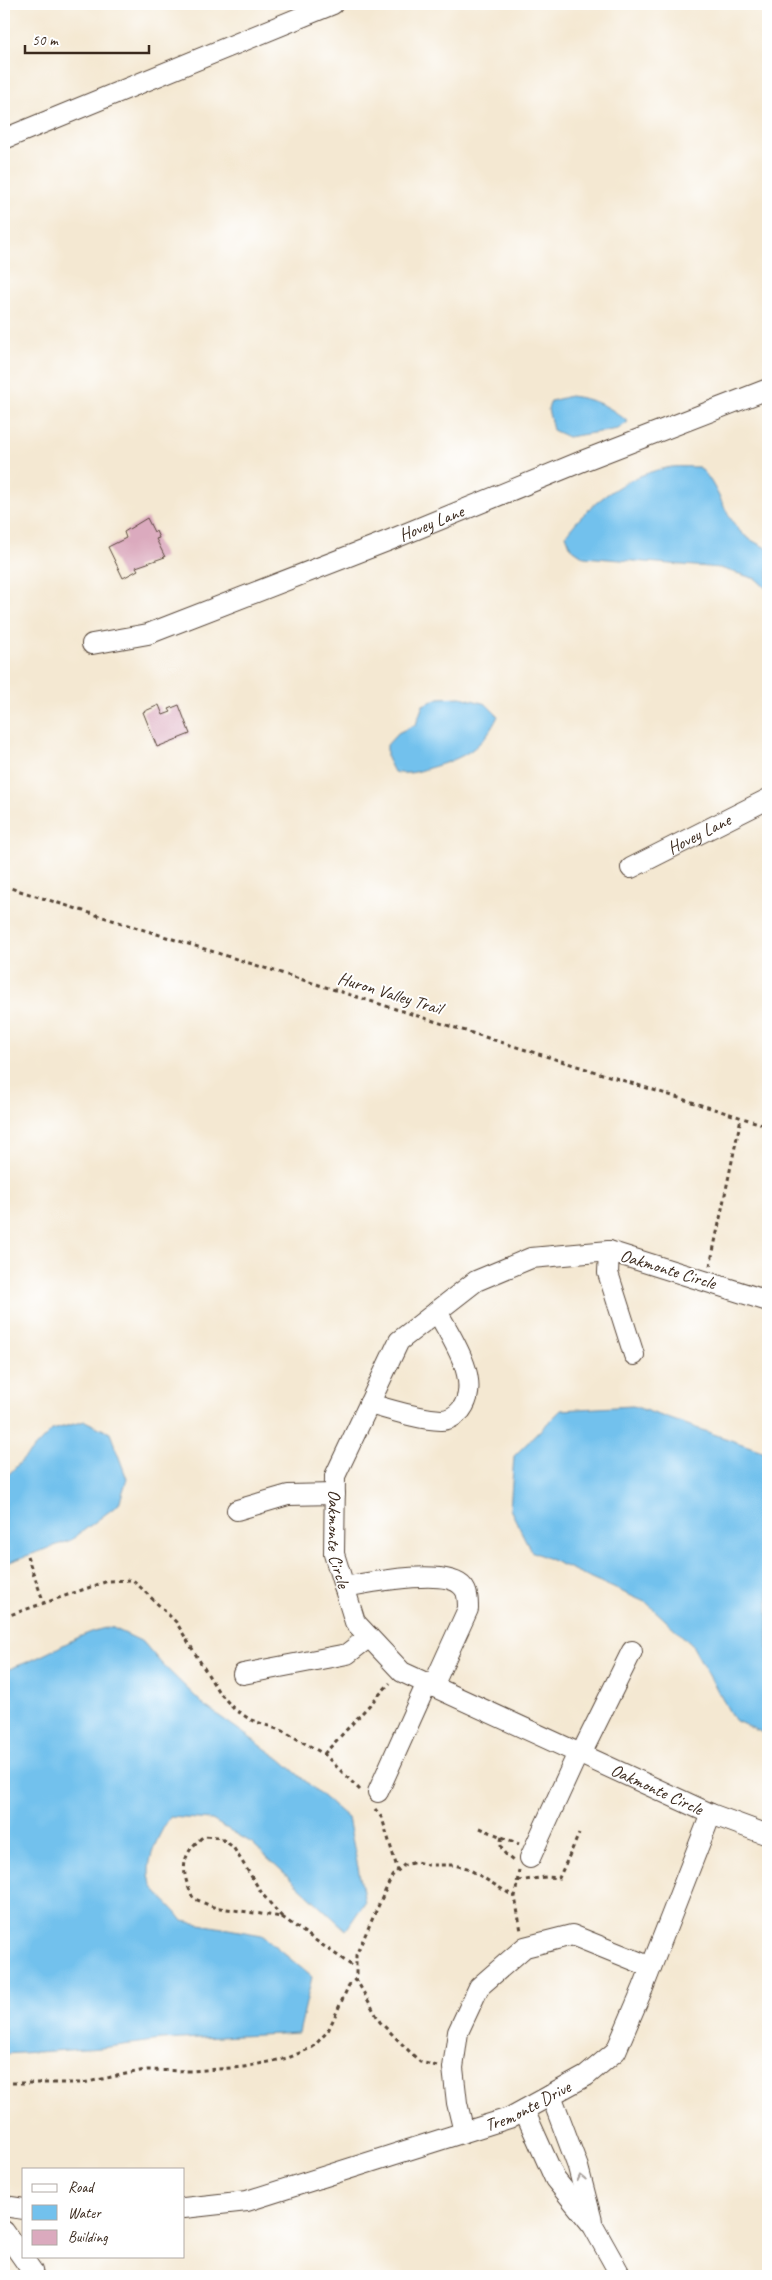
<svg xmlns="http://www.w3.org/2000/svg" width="772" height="2280" font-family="Caveat,sans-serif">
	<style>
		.water { fill: #72c1ed; stroke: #567686 }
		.building { fill: #dbaabe }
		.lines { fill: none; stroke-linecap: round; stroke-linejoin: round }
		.minor-casing { stroke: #574639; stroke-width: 22 }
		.path { stroke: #574639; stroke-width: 3; stroke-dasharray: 4 4; stroke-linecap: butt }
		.minor { stroke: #fff; stroke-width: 20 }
		.oneway { stroke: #a79f9a }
		.labels { text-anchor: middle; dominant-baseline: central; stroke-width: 4; stroke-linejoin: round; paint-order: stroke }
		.street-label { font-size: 18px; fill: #3b2a1e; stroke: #fff }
	</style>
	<rect width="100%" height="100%" fill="#fff"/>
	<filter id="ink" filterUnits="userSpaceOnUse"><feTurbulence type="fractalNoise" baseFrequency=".02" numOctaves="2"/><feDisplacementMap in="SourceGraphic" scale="10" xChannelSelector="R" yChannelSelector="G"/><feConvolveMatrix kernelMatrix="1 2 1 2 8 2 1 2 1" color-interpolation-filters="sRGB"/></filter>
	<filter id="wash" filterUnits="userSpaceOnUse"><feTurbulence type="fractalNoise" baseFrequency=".0096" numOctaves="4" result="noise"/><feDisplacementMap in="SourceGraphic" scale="20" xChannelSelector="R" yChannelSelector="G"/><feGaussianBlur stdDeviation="1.12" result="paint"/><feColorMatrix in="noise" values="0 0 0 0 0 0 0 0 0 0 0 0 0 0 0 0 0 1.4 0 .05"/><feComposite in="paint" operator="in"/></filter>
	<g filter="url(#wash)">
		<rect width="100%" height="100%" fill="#f4e8d2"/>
		<path class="water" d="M570,396C594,399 610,406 628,422L618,429L568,437L553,430L548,409L551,401Z
			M699,467C718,484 722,511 739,530C745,538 759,544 768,549V590L756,579L720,568L584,557L571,548L566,535C590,502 630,473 672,467C680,466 690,467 699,467Z
			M461,697L486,704L498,716C482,749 464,758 429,768C417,772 407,775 394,772L387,758V745L398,733L416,724L423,705L439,698Z
			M633,1406L768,1453V1732L763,1733L734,1720L692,1645L647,1603L531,1551L510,1509L514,1456L561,1410Z
			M85,1421L110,1433L127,1479L119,1504L71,1540L4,1564V1479L52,1430Z
			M111,1627L143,1642L161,1663L205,1706L280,1759L348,1818L365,1902L346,1930L252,1843L212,1820L170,1817C159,1834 139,1870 155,1890C164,1901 175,1909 183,1921L262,1935L312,1977L299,2033L160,2040L101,2048L4,2054V1671C16,1666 29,1662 41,1656C65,1645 85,1631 111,1627Z"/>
		<g id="blocks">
			<path class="building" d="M147,518L154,532L156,531L159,538L156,539L165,557L136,567L138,570L123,578L108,547L126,538L124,532Z
				M159,705L163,715L171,712L169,709L179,705L190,734L157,747L143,712Z"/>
		</g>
	</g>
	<g filter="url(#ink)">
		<use href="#blocks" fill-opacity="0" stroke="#574639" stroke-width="1"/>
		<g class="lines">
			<defs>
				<g id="minor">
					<path d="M4,139L333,4"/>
					<path id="s1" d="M92,644L148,634L390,540L585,460L768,389"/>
					<path id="s2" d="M631,868L768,799"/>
					<path d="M609,1251L608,1273L634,1355"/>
					<path id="s3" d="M768,1301L609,1251L531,1258L476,1281L399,1341L335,1476L334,1554L355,1622L402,1672L711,1814L768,1835"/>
					<path d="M369,1404C392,1410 417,1419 441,1420C448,1420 456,1416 461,1410C483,1381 451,1338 437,1311"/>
					<path d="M237,1510L288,1495L335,1494"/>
					<path d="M344,1587C367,1583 447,1567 463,1587C468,1592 468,1602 468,1609L433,1686"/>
					<path d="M243,1674L347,1654L369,1637"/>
					<path d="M581,1754L632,1651"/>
					<path d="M378,1792L427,1683"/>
					<path d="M530,1858L578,1753"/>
					<path d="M551,2095L578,2167L592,2221"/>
					<path d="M524,2110L555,2179L593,2226L621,2276"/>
					<path d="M464,2132L457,2103L453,2068L458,2032L479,1987L525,1947L572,1935L651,1967"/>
					<path d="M4,2206L24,2209"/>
					<path id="s4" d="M184,2208L247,2201L509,2118L586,2076L616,2051L643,1988L711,1814"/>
					<path d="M4,2231L32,2271L33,2276"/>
				</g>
			</defs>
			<use href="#minor" class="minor-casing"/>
			<path class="path" d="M4,886L768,1126
				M710,1266L741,1118
				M27,1556L44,1603
				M4,1617L108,1581L133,1580L176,1622L218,1691L234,1709L251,1720L283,1731L324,1754L360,1790
				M324,1754L390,1683
				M375,1809L382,1818L398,1871
				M480,1828L519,1844
				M502,1837C498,1849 505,1854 513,1861
				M519,1870L515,1897L521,1931
				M518,1881L546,1877L559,1878L579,1834
				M282,1917L263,1895L233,1847L219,1837L204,1836C179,1855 181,1872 193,1898L213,1907L282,1917L354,1967
				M437,2066L420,2062L380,2022L356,1979V1955L392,1876L404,1865L417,1862L428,1865H453L467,1868L515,1897
				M4,2083H83L145,2070L192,2071L244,2067L288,2058L313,2047L328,2031L349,1985L356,1979"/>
			<use href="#minor" class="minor"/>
		</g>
		<defs><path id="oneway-chevron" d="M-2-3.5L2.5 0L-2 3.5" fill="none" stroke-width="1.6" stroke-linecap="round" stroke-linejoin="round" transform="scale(1.25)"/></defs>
		<use class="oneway" href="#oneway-chevron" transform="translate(581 2178) rotate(-103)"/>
	</g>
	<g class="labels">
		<g class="street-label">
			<text stroke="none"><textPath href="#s1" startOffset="361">Hovey Lane</textPath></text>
			<text stroke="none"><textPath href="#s2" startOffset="76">Hovey Lane</textPath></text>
			<text transform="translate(390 993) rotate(17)">Huron Valley Trail</text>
			<text transform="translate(668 1269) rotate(17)">Oakmonte Circle</text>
			<text stroke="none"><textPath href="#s3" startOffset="615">Oakmonte Circle</textPath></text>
			<text stroke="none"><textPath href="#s3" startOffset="1050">Oakmonte Circle</textPath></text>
			<text stroke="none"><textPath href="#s4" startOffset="360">Tremonte Drive</textPath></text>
		</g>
	</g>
	<rect width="772" height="2280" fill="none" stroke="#fff" stroke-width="20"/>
	<rect x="22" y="2168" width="162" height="90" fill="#ffffff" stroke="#b1aaa5"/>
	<rect x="32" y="2184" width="25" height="8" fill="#ffffff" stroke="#b1aaa5"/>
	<text x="68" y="2192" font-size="15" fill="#3b2a1e">Road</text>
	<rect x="32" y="2205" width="25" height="15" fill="#72c1ed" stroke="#b1aaa5"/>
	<text x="68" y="2218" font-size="15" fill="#3b2a1e">Water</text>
	<rect x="32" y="2230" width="25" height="15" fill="#dbaabe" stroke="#b1aaa5"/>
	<text x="68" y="2242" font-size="15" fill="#3b2a1e">Building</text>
	<path d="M25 45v8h124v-8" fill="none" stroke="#3b2a1e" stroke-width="2.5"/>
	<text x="32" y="45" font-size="15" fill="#3b2a1e" stroke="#ffffff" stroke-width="4" paint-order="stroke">50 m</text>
</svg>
